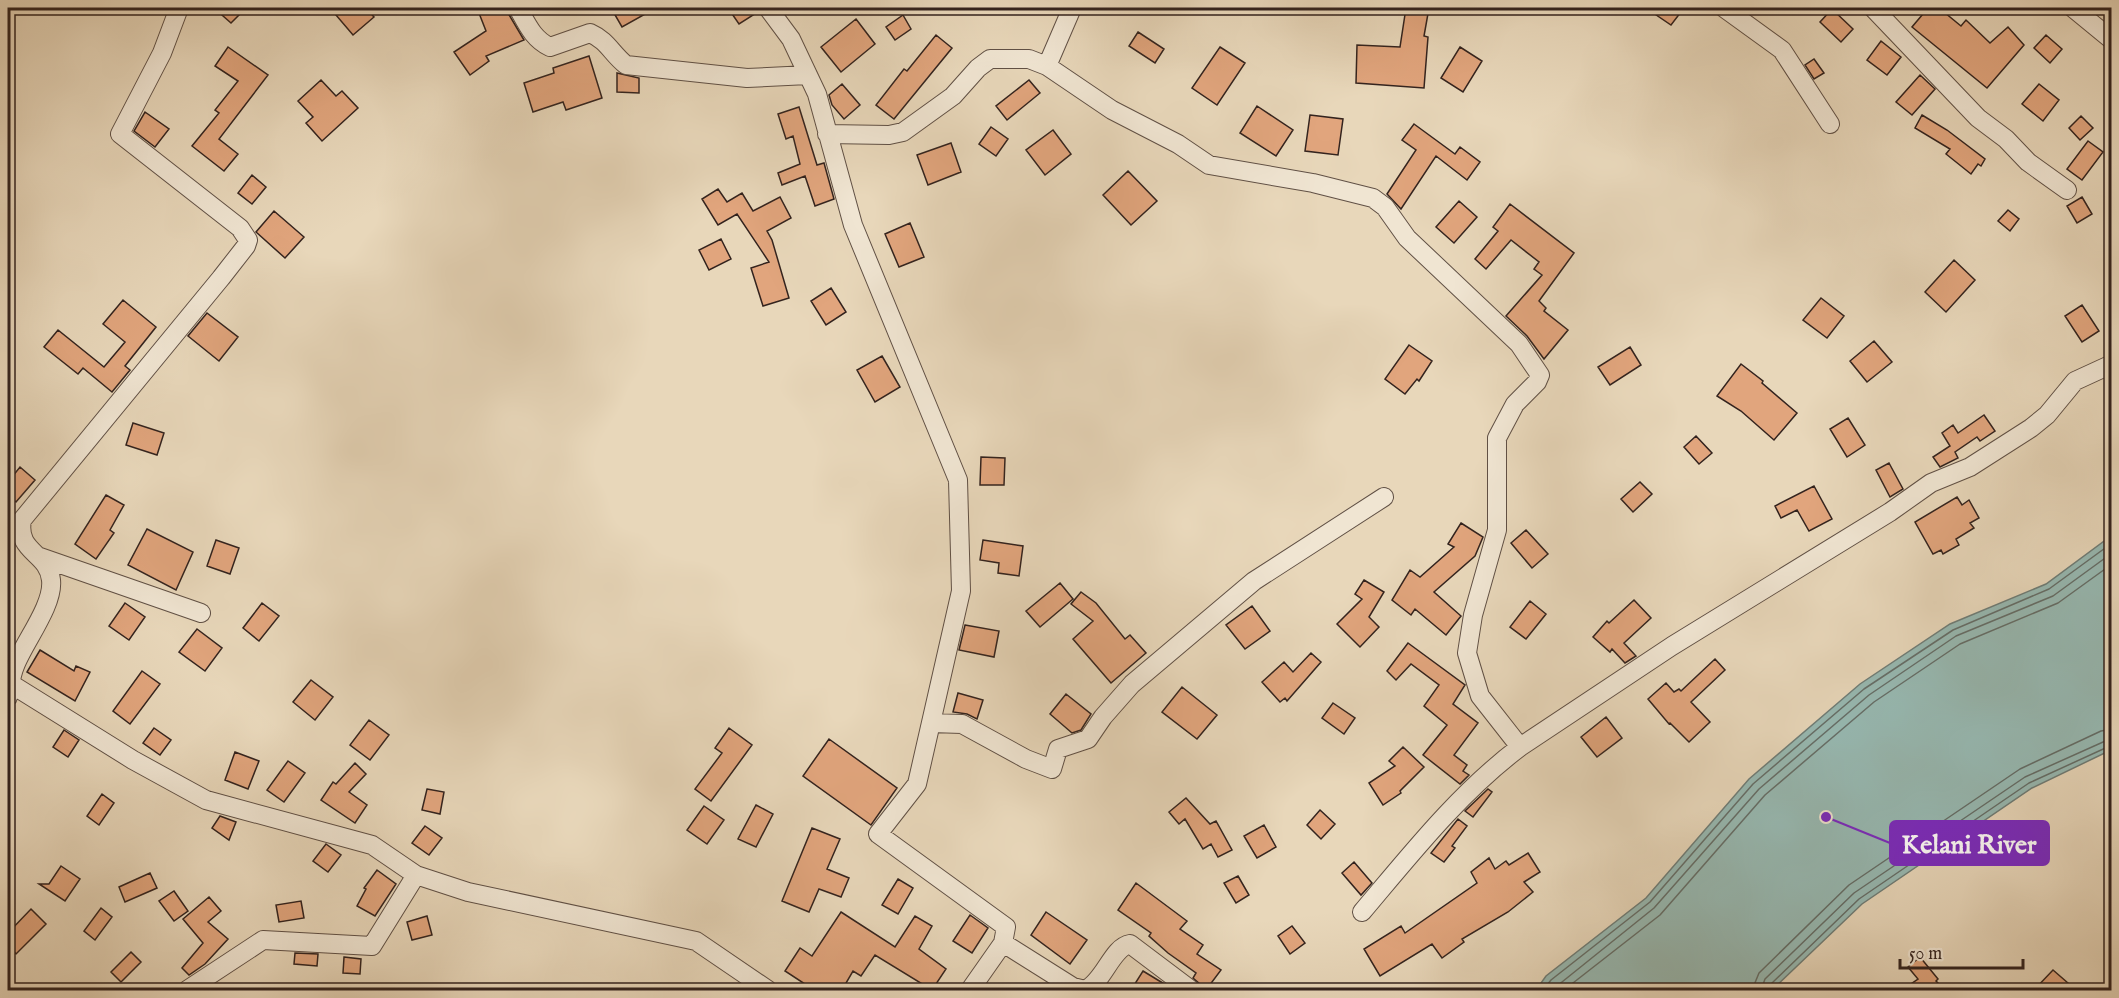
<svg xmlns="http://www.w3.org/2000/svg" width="2119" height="998" font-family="'IM FELL English',serif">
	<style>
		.water { fill: #97b9b2; stroke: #6f7d77; stroke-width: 1.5 }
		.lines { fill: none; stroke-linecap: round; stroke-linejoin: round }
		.shore { stroke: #656e68; stroke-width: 1.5 }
		.building { fill: #e1a57d; stroke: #33231e; stroke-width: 1.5 }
		.street-casing { stroke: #605045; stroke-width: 20 }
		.street { stroke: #f0e5d2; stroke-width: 18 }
		.leader { fill: none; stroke: #7b2cbf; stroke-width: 2 }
		.callout-dot { fill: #7b2cbf; stroke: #f0e5d2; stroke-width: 2 }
		.callout { fill: #7b2cbf; stroke: #7b2cbf; stroke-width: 2 }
		.callout-label { font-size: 26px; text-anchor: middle; font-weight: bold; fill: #fff }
	</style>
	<rect width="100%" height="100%" fill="#e8d7ba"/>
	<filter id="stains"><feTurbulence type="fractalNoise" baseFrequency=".00333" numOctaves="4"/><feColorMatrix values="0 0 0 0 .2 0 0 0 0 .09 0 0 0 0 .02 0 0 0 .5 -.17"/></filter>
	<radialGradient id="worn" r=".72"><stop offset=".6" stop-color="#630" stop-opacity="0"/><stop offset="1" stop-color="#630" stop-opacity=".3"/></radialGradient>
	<path class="water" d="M2111,536V750L2032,788L1862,904L1772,990H1536L1546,976L1646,898L1749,779L1860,684L1950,624L2046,584Z"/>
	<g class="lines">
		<path class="shore" d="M1543,990L1551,980L1650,902L1753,784L1864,689L1953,630L2049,589L2112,543
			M1552,990L1654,908L1759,789L1869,695L1956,636L2053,596L2112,553
			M1564,990L1660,915L1765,795L1874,702L1960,644L2058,603L2112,564
			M1752,990L1759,973L1849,885L2020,769L2101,731L2112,729
			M1761,990L1765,979L1854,893L2025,777L2112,738
			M1769,990L1771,984L1859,899L2029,783L2112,745"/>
	</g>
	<path class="building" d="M214,8H246L231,23Z
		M330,8H366L374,17L353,35Z
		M477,8H505L524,40L486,56L489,61L470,75L454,52L486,31Z
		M611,8H656L622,27Z
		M728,8H757L758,12L739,24Z
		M1406,8H1429L1424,36L1428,37L1424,88L1356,83L1357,45L1400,47Z
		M1646,8H1684L1671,25Z
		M1928,8H1939L1961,26L1966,20L1990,43L2008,27L2024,45L1987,88L1912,27Z
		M1832,9L1853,29L1841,42L1820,22Z
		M903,15L911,29L895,40L886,27Z
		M856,19L875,44L841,72L821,47Z
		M1138,32L1164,49L1155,63L1129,46Z
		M936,35L952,48L894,119L876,105L904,69L907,71Z
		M2046,35L2062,49L2050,63L2034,48Z
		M1881,41L1901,57L1887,75L1867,60Z
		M228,47L268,75L219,139L238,154L224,171L192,146L219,113L215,110L238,81L215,66Z
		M1220,47L1245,63L1217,105L1192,88Z
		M1460,47L1482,61L1463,92L1441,78Z
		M589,56L602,98L566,110L563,102L533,112L524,83L554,73L553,68Z
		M1814,59L1824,73L1814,79L1805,65Z
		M617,73L639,78V93L617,92Z
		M1920,75L1935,89L1912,115L1896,102Z
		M321,80L336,96L342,91L358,108L322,141L306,123L313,117L298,101Z
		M1029,80L1040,93L1007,120L996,106Z
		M842,84L860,105L844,119L832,105L829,95Z
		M2039,84L2059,100L2043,121L2022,104Z
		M1257,106L1293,130L1276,156L1240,133Z
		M799,107L817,165L824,163L834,199L815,206L805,176L782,185L778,173L800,164L793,136L786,139L778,114Z
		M145,112L169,129L155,147L134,131Z
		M1310,115L1343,119L1338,155L1305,151Z
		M1922,115L1947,130L1985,159L1981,166L1978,164L1971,174L1946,154L1950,149L1915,128Z
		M2081,116L2093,128L2080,140L2069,128Z
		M1414,124L1455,154L1460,147L1480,162L1467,180L1436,156L1401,209L1387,194L1416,150L1402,140Z
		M991,127L1008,139L996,156L979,144Z
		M1053,130L1071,154L1045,175L1026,150Z
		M2088,141L2103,152L2082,180L2067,169Z
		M951,143L961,172L928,185L917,155Z
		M1128,171L1157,201L1131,225L1103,195Z
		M252,175L266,187L252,204L238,193Z
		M718,189L727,202L742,193L753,211L780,197L791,218L767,231L772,240L789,298L763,306L751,268L769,262L737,214L718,225L702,199Z
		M2082,197L2092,214L2077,223L2067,206Z
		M1459,201L1477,217L1454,243L1436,227Z
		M1510,204L1574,253L1539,301L1546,308L1544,311L1568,330L1544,359L1527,336L1506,316L1542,275L1534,269L1539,262L1511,240L1486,269L1475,259L1498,231L1493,227Z
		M2008,210L2019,219L2010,231L1998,221Z
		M274,211L304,237L285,258L256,232Z
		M910,223L924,257L899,267L885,234Z
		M721,239L731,259L709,270L699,250Z
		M1954,260L1975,280L1946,312L1925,292Z
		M831,288L846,312L826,325L811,301Z
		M1821,298L1844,316L1827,338L1803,320Z
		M123,300L156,327L125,366L130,370L112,392L83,368L78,374L44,347L58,330L104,367L125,342L103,324Z
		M2082,305L2099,331L2082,342L2065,316Z
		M207,313L238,337L219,361L188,336Z
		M1874,341L1892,362L1867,382L1850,361Z
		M1409,345L1432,361L1419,381L1417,379L1405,394L1385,379Z
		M1630,347L1641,365L1610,385L1598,367Z
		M882,356L900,387L875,402L857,370Z
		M1741,364L1763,381L1762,383L1797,413L1774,440L1741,411L1717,396Z
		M1984,415L1995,431L1980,441L1977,437L1955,452L1958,458L1940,467L1933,457L1950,446L1942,433L1953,425L1958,433Z
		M1848,418L1865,445L1847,457L1830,429Z
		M133,423L164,433L157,455L126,445Z
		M1696,436L1712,453L1699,464L1684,447Z
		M981,457L1005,458L1004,485H980Z
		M1889,463L1903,489L1890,497L1876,470Z
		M20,467L35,480L16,502L8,495V482Z
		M1640,482L1652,494L1633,512L1621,499Z
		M1814,486L1832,519L1809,531L1797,510L1781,518L1775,506Z
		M106,495L124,505L110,530L114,533L96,559L75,544Z
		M1957,497L1962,505L1969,500L1979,518L1970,523L1974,528L1956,539L1959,545L1943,554L1941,550L1933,554L1915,522Z
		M1461,523L1483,537L1475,556L1434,592L1461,616L1446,635L1415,609L1411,615L1392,600L1410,570L1420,577L1454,547L1448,544Z
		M147,529L193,552L176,590L128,565Z
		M1526,530L1548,554L1532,568L1511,543Z
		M216,540L239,548L230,574L207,566Z
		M983,540L1023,546L1019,576L998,573L999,563L980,560Z
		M1364,580L1384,592L1369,617L1379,627L1360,647L1337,624L1362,599L1355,594Z
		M1060,583L1073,599L1040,627L1026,611Z
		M1081,592L1096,603L1125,639L1130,635L1146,653L1111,683L1073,639L1093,621L1071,604Z
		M1634,600L1651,618L1624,643L1636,656L1625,663L1612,649L1610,652L1593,637L1607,621L1609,623Z
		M1530,601L1546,614L1526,639L1510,627Z
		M125,603L145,617L129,640L109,626Z
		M262,603L279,616L259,641L243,628Z
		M1252,606L1270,631L1245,649L1226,625Z
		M965,625L999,631L994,657L959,650Z
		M197,629L222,648L205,671L179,652Z
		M1408,643L1465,685L1453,704L1478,723L1454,755L1467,765L1463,771L1469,775L1460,784L1423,755L1447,725L1424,706L1439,685L1411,664L1396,680L1387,671Z
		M40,650L74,671L76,666L90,672L75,701L27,672Z
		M1311,653L1321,662L1287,701L1285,698L1280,702L1262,682L1284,662L1293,672Z
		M1715,659L1725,670L1691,702L1710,722L1689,742L1670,723L1669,724L1648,699L1666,683L1674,692L1679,689L1681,691Z
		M142,671L160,684L130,724L113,711Z
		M311,680L333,697L315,720L293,702Z
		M1182,687L1217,715L1197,739L1162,712Z
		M958,693L983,700L977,719L967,714L953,712Z
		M1066,694L1091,714L1081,730L1072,733L1050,714Z
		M1333,703L1355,718L1344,734L1322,718Z
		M1606,717L1622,738L1597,757L1581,737Z
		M369,720L389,735L370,760L350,745Z
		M154,728L171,740L160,755L143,743Z
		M729,728L752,745L711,801L695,789L722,753L715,748Z
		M64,730L79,740L68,757L53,747Z
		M829,739L897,788L871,825L803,776Z
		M1403,747L1424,767L1400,791L1401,793L1383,805L1369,783L1395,766L1389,761Z
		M235,752L259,761L248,789L225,780Z
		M288,761L305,773L284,802L267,790Z
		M355,763L366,774L349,792L367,805L355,823L321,800L333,782L336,784Z
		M427,789L444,792L440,814L422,810Z
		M1488,789L1492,792L1473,817L1465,811Z
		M102,794L114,803L99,825L87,816Z
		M1186,798L1210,824L1216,821L1232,850L1218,857L1211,844L1203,849L1185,819L1179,824L1169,812Z
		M756,805L773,814L756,847L738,839Z
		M704,806L724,820L707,844L687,830Z
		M1320,810L1335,824L1321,839L1307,825Z
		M220,816L236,822L229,840L212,828Z
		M1458,819L1467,826L1452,846L1455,848L1444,862L1431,853Z
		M1264,825L1276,847L1257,858L1244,836Z
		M425,826L442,838L429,855L412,843Z
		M812,828L840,839L827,869L849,878L841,897L819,889L809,912L782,901Z
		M326,844L341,855L328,872L313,861Z
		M1528,853L1540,872L1524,882L1533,892L1508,912L1462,939L1464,942L1442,958L1432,944L1380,976L1364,949L1401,926L1405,933L1477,883L1471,872L1489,858L1495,869L1506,861L1509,865Z
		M1354,862L1372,883L1361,895L1342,873Z
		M61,866L80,879L65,901L39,884H49Z
		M377,870L396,884L375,916L357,906L366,889L364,888Z
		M150,873L157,888L125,902L119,887Z
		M1238,876L1249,895L1236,903L1224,883Z
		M898,879L913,888L898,914L882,905Z
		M1136,883L1187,921L1180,929L1203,945L1197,954L1221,970L1206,990H1202L1201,985L1193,978L1196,973L1168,953L1149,936L1151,933L1118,910Z
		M174,891L188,911L174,921L159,901Z
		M209,897L221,911L208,922L228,939L205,964L189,975L182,968L203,943L183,919Z
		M301,901L304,918L279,922L276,905Z
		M101,908L112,917L95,940L84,931Z
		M31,909L46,924L16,954L8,945V933Z
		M841,912L895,947L915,916L932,926L919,949L946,969L932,990L875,955L861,976L853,971L842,990H814L785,971L800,948L812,956Z
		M1046,912L1087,940L1070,964L1031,935Z
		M970,915L988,928L972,953L953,941Z
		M427,916L432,935L412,940L407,922Z
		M1292,926L1305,943L1290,954L1278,936Z
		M131,952L141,962L121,982L111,972Z
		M295,953L318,954L317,966L294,964Z
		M344,957L361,959L360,974L343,973Z
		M1920,957L1938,979L1936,981L1945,990H1902L1918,979L1908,967Z
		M2053,970L2076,990H2034Z
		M1143,971L1166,985L1173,990H1131Z"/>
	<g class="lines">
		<defs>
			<path id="street" d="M518,8C527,24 533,39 550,47L590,33C608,41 611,53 626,65L747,78L808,75
				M768,8L791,39L817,94L853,225L958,480L961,591L917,784L878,834L1006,927L1003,943
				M1724,8L1782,50L1830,124
				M1873,8L1978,118L2006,139L2028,162L2067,190
				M2073,8L2112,40
				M1047,66L1072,8
				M827,134L889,135L903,132L953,96L978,68L990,59H1029L1047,66L1112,110L1178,144L1209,165L1313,183L1373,198L1385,207L1407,238L1519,344L1540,375L1537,382L1515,404L1497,438V530L1473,615L1467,653L1480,696L1520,747
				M40,557L201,613
				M11,684L133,760L206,800L372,845L416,875L468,892L696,941L768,990
				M8,697C10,687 11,675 15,666C24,642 54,605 51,580C48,552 16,553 22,520L221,278L246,246L248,240L240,228L120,134L162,53L179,8
				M931,723L962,724L1026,759L1052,769L1058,749L1088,739L1103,717L1132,684L1254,581L1384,497
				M1362,912C1411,854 1459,793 1520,747L1672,646L1890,512L1931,483L1970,467L2031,428L2047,415L2075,381L2112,364
				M187,990L263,940L372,946L416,875
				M970,990L1003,943L1073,987L1085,990C1104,982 1112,947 1130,944L1191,990"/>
		</defs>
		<use href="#street" class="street-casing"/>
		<use href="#street" class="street"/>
	</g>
	<path class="leader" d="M1826 817L1890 843"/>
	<circle class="callout-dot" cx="1826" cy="817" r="6"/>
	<rect class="callout" x="1890" y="821" width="159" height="44" rx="6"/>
	<g class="callout-label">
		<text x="1969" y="853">Kelani River</text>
	</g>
	<rect width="2119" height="998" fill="none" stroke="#e8d7ba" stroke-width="30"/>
	<rect x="9" y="9" width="2101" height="980" fill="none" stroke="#33231e" stroke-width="3"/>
	<rect x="15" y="15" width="2089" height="968" fill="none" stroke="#33231e" stroke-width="1.5"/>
	<path d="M1900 959v9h123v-9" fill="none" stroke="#33231e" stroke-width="3"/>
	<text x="1909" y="959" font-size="18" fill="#33231e" stroke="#f0e5d2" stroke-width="4.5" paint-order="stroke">50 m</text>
	<rect width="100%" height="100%" filter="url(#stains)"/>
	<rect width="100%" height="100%" fill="url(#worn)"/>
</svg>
